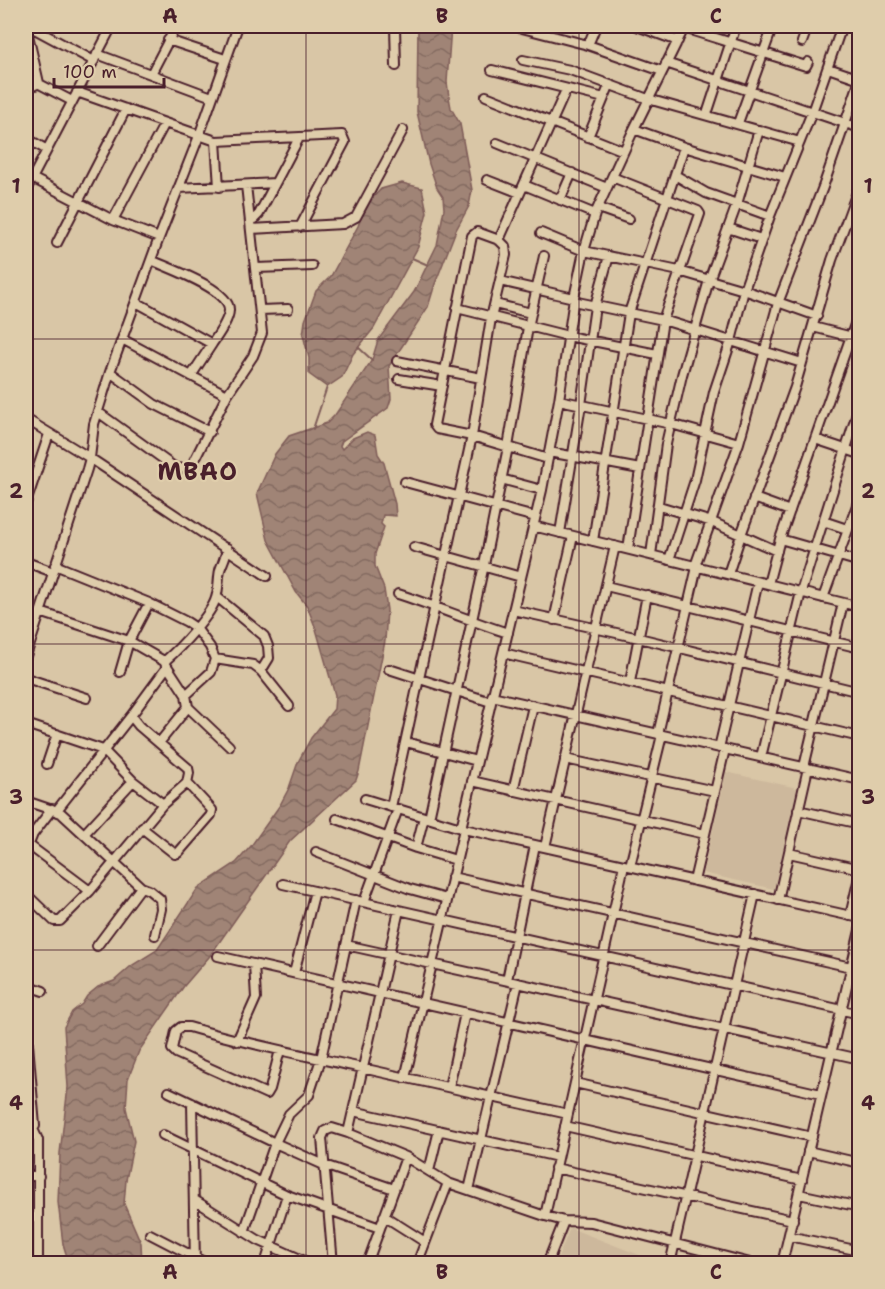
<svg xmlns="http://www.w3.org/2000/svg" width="885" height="1289" font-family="'Shantell Sans',sans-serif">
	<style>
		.built { fill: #cdb89c }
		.water { fill: url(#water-waves); stroke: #7e5c58; stroke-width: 1.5 }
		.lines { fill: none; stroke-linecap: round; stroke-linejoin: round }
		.stream { stroke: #7e5c58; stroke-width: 2 }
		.street-casing { stroke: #4a1f2b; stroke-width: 12 }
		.street { stroke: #dfcdab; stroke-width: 8 }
		.grid { fill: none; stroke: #4a1f2b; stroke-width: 1.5; stroke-opacity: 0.55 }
		.labels { text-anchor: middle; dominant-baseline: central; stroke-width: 4.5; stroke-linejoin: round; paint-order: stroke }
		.district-label { font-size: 24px; font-weight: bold; letter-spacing: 1.5px; fill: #4a1f2b; stroke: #dfcdab }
		.neatline { fill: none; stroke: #4a1f2b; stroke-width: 2 }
		.grid-label { font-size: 20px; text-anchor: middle; font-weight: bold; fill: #4a1f2b }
	</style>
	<defs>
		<pattern id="water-waves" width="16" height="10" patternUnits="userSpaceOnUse" patternTransform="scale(1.5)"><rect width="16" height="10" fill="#a08476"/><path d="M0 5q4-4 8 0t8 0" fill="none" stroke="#846b61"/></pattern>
	</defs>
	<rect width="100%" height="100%" fill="#d9c6a6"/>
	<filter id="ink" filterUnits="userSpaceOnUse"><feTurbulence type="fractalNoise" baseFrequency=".0167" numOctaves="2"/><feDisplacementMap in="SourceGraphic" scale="12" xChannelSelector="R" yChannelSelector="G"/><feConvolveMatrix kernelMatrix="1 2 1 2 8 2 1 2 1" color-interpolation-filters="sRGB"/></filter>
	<g filter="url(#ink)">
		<path class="built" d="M726,772L797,788L774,889L703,873Z
			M570,1228L660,1263H556Z"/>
		<path class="water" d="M418,26H451L447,82L449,97L451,108L460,124L472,190L469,206L456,230L435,284L428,307L389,366L391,399L388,408L342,441L340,446L342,449L353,438L367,432L375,435L378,454L384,463L395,504L396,516L383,515L381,524L384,527L375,554V566L384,589L387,610L385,641L359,771L356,780L290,841L209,957L184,986L139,1051L128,1079L126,1108L134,1141L126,1180L124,1204L141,1243L142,1263H69L63,1244L58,1202L60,1153L68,1087L64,1027L72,1012L82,1004L87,996L98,987L114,981L131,966L157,950L198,888L236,863L251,846L280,805L289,788L298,762L311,738L334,709L335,695L316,629L307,606L296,592L268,540L257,493L275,454L289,436L327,423L335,415L372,360L378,340L414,292L437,245L444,209L443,197L437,188L429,164L417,112Z
			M402,183L422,188L427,212L418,247L374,328L353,354L342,377L327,387L309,374V358L303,335L305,321L316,291L331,276L358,226L366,205L381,189Z"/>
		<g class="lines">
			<path class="stream" d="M412,258L428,265
				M358,347L372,360
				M313,429L327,387"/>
			<defs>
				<path id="street" d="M26,26L39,83
					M29,26L94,61
					M395,26L396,66
					M514,26L588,45L662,71
					M637,26L678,41
					M684,28L806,66L808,62
					M168,40L225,59
					M802,42L808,26
					M588,45L596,26
					M97,54L212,97
					M523,60L570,70L648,99L800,142
					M666,63L860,128
					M828,68L860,79
					M492,70L604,98
					M151,74L176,26
					M26,77L72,101
					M26,89L39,83
					M77,92L216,141L342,135L345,142L300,227
					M486,96L624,151
					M707,114L736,26
					M738,123L773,26
					M634,129L684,147L785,177
					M588,137L609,86
					M26,138L47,150
					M216,141L219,187
					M497,143L607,188
					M675,175L706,193L770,216
					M612,177L698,211L700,214L663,320L628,549
					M32,178L113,220L159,238
					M487,180L520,193
					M524,185L595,214
					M179,188L275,183
					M26,190L112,26
					M560,200L572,173
					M598,208L629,219
					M250,219H254L259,214L299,138
					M113,220L165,123
					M728,228L761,239
					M251,229L343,224L356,217L403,130
					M541,233L584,251L679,271L744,290L817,316
					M499,240L477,232L472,236L434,425L437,429L472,436L548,459
					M57,243L126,109
					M256,268L312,266
					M500,281L574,298
					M573,301L663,320L802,363
					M136,302L212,344C218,335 229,320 229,310C230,289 168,268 151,260
					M495,304L531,313
					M457,308L568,336L657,354
					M260,310L288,309
					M813,327L860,339
					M122,339L227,395
					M397,361L481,378
					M110,372L154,404L210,432
					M191,376L212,344
					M399,379L442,386
					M559,400L671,424L739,443
					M98,412L177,469L191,467L227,395L253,356L262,333L246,185
					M26,419L90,458L267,576
					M815,439L860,454
					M549,452L640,469
					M26,472L34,477
					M501,479L542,490
					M405,482L535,517
					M754,498L790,511
					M26,503L49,434
					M659,506L712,522L777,551
					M823,521L847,529
					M533,526L860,607
					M560,533L581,405L595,306L609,256
					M780,539L860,562
					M593,541L629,313L684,147
					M414,547L521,577
					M651,555L666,444L682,375L709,280L737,204L759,130
					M669,560L695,480L714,392L731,341L744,290L770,216L812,112L842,26
					M26,562L53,572
					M55,565L149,603L187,622L196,628L210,647L215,659L211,672L186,695
					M695,566L739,443L778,303L823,187L860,80
					M728,574L741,535L795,387L832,260L860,184
					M768,584L780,539L860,310
					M606,586L860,648
					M398,594C435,606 470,621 508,633
					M217,597L264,636L268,646L269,658L261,671
					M823,598L860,497
					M513,610L639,638L860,692
					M40,612L129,641L162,660H166C180,648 211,615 216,598C219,589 218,579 220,570C223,561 226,557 227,548
					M554,620L573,536
					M503,653L860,737
					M26,656L87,469L90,458L94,424L110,372L159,238L199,136L238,26
					M215,659L253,665L261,671L289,706
					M389,669L491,702
					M120,672L129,641L149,603
					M26,678L87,698
					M630,682L647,595
					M492,696L860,780
					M188,707L229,746
					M26,724L103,750L133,781L163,804
					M658,734L697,567
					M406,742L477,761
					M159,743L188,707L186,695L165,663
					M719,748L758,582
					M761,757L801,592L860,404
					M565,759L715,791
					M47,764L57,734
					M804,767L843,603
					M472,781L705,834
					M513,791L533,706
					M365,799L464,829L860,918
					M26,801L61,813L141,887L149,890L160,899L161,909L155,935
					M391,807L472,436L491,318L506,255L505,246L499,240L566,90
					M57,810L131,716L167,667
					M798,810L860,824
					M429,818L484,565L508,447L528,327L544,256
					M337,819L416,848L456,860
					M142,828L175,854L178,853L211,815L212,810L187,783
					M461,828L542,490L559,400L574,298L584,251L595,214L634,129L685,26
					M85,833L133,781
					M26,843L90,891
					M29,844L33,834L52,809
					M545,847L615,546
					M416,848L424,817
					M316,852L410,889L447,899
					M789,853L860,869
					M630,866L662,735
					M452,877L851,967
					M694,881L725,749
					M283,884L860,1014
					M26,894L54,921H60L90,891L163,804L187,783L189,773L188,768L139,726L131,716
					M778,900L808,768
					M364,902L398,809
					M850,916L860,873
					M346,945L860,1059
					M97,946L141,887
					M218,956L821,1094
					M294,973L315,891
					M507,980L535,845
					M26,985L43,991
					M26,1020L35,1126L33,1129L38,1140V1264
					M237,1041L256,998L254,964
					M280,1050L270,1089L267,1094L176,1053L172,1049L176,1031L181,1027H189C243,1043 298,1054 353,1066C425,1082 496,1098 568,1114
					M405,1078L464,829
					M575,1083L812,1137
					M449,1087L465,1013
					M169,1092L275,1143L324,1165L394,1189
					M192,1103L195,1264
					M353,1111L558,1157
					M565,1126L802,1180
					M348,1133L399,910
					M163,1135L287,1195L380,1228
					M808,1151L860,1163
					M555,1168L793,1220
					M429,1171L439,1130
					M26,1176H39
					M469,1190L518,983
					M799,1194L860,1207
					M196,1201L258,1240L311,1264
					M384,1216L425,1242
					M545,1216L624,865
					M26,1217H37
					M244,1232L275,1143L289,1114L309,1095L321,1059L356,900
					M150,1234L208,1264
					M789,1236L860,1251
					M418,1260L427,1264
					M265,1264L287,1195
					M333,1264L322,1138L325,1131L332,1128L348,1133L406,1157L448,1183L545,1216L564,1221L591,1222L754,1264
					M367,1264L406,1157
					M417,1264L448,1183
					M547,1264L564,1221
					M670,1264L755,894
					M782,1264L860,930"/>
			</defs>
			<use href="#street" class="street-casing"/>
			<use href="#street" class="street"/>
		</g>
	</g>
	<path class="grid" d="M306,26V1264M579,26V1264M26,339H860M26,644H860M26,950H860"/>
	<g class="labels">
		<g class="district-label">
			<text x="198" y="472">MBAO</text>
		</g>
	</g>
	<rect width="885" height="1289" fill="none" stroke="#dfcdab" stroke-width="66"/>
	<path d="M54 78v9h110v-9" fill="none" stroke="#4a1f2b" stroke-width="3"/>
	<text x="63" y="78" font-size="18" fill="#4a1f2b" stroke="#dfcdab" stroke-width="4.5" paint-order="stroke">100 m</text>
	<rect x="33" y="33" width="819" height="1223" class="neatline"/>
	<g class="grid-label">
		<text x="170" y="23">A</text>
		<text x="442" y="23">B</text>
		<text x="716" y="23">C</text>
		<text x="16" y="193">1</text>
		<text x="868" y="193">1</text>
		<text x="16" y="498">2</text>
		<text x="868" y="498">2</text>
		<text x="16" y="804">3</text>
		<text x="868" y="804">3</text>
		<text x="16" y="1110">4</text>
		<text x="868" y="1110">4</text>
		<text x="170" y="1279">A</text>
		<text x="442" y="1279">B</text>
		<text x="716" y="1279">C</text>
	</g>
</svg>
